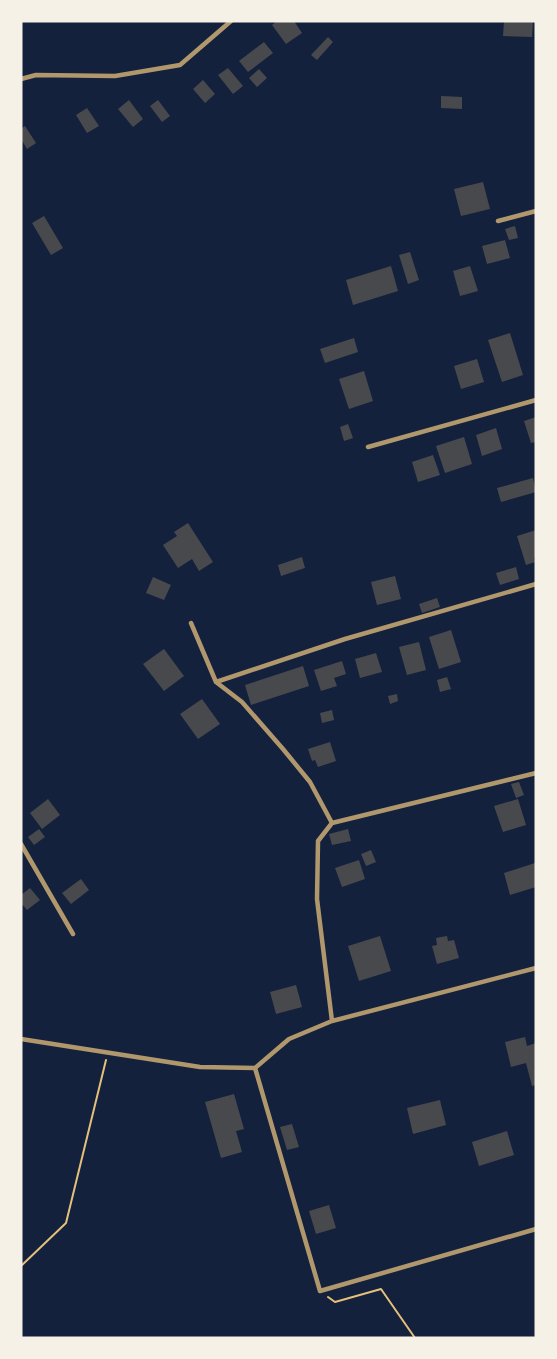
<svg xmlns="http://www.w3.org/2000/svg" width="557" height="1359" font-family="Inter,sans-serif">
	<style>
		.building { fill: #48494c }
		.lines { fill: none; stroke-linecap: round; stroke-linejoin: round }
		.path { stroke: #e5c07b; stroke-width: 2 }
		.minor { stroke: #b1986c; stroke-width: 4.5 }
	</style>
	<rect width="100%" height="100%" fill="#14213d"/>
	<path class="building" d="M277,21H294L302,33L286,44L272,25Z
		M504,21H533L532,37L503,36Z
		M328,37L333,42L317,60L311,55Z
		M264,42L273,53L248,72L239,61Z
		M228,68L243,86L233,94L218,75Z
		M259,69L267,78L257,87L249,78Z
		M203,80L215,94L205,103L193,89Z
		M441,96L462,97V109L441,108Z
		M129,100L143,119L133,127L118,109Z
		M158,100L170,116L162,122L150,106Z
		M87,108L99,126L87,133L76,115Z
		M25,126L36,143L27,149L21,139V129Z
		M483,182L490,209L461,216L454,189Z
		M44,216L63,248L51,255L32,223Z
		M515,226L518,238L509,240L505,229Z
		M505,240L510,258L487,264L482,246Z
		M410,252L419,280L408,284L399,255Z
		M391,266L398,291L353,305L346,280Z
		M470,266L478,291L460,296L453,271Z
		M510,333L523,375L502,382L488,340Z
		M354,338L358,352L325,363L320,349Z
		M477,359L484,382L461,389L454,366Z
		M364,371L373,401L349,409L339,379Z
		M536,417V442L531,443L524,421Z
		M348,424L353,438L344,441L340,427Z
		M496,428L502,449L482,456L476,435Z
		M464,437L472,464L445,473L436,446Z
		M433,455L440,475L418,482L412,462Z
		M533,478L536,492L501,502L497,488Z
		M188,523L213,562L199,571L192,559L178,568L163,545L177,536L174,532Z
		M536,530V557L534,558L535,562L526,565L517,536Z
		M302,557L305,568L281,576L278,565Z
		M516,567L519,579L500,585L496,573Z
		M395,576L401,599L377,605L371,582Z
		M153,577L171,585L164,600L146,593Z
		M437,598L440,607L422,613L419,604Z
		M451,630L461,662L439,669L429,637Z
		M419,642L426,670L407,675L399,647Z
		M164,649L184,676L164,691L143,664Z
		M376,653L382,672L360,678L355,659Z
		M342,661L346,674L334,678L337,686L321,691L314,670Z
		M303,666L309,686L251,705L245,685Z
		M447,677L451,689L440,692L437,680Z
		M397,694L398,701L390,704L388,696Z
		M202,699L220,724L198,739L180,714Z
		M332,710L334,720L322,723L320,713Z
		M330,742L336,761L318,767L315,760L312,761L308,749Z
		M519,782L524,795L516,798L511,784Z
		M48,799L60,815L42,829L30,813Z
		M518,799L526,825L503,832L494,806Z
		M39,829L45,837L34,845L28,837Z
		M348,829L351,841L332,845L329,834Z
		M371,850L376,862L366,866L361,854Z
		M359,860L365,879L342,887L335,868Z
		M535,863L536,887L510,895L504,873Z
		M81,879L89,890L71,904L62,893Z
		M30,888L40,900L27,910L21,903V895Z
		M380,936L391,971L359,981L348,946Z
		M447,936L448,941L454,940L459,958L437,964L432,946L437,945L436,938Z
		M296,985L302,1007L276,1014L270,992Z
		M525,1037L527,1046L536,1043V1085L532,1086L526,1063L511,1067L505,1042Z
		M234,1094L244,1129L236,1131L242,1152L221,1158L205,1102Z
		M440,1100L446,1125L413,1134L407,1108Z
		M292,1124L299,1147L287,1150L280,1127Z
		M507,1131L514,1155L479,1166L472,1142Z
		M329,1205L336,1228L316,1234L309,1211Z"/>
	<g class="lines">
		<path class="path" d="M21,1266L66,1223L106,1060
			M328,1297L335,1302L381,1289L415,1338"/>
		<path class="minor" d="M21,79L36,75L115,76L180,65L231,21
			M498,221L536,211
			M368,447L536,400
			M191,623L216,682L242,702L283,749L310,782L332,823L318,841L317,899L332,1021
			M216,682L345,639L536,584
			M332,823L536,773
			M21,844L73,934
			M21,1039L200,1067L255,1068L289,1039L332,1021L536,968
			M255,1068L320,1291L536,1229"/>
	</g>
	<rect width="557" height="1359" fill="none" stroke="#f6f1e7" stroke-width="45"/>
</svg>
